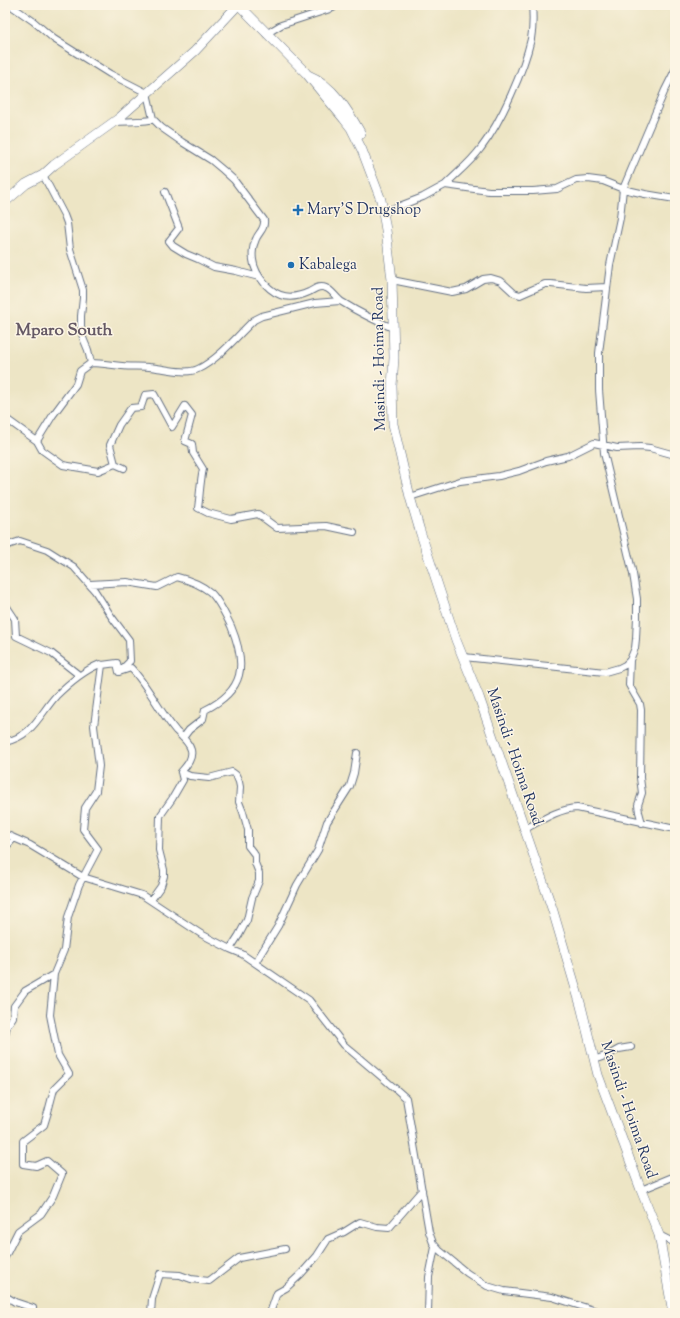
<svg xmlns="http://www.w3.org/2000/svg" width="680" height="1318" font-family="'Sorts Mill Goudy',serif">
	<style>
		.lines { fill: none; stroke-linecap: round; stroke-linejoin: round }
		.street-casing { stroke: #646f82; stroke-width: 8 }
		.secondary-casing { stroke: #646f82; stroke-width: 10 }
		.street { stroke: #fff; stroke-width: 6 }
		.secondary { stroke: #fff; stroke-width: 9 }
		.poi-dot { fill: #1f6fb2; stroke: #fcf5e5; stroke-width: 1.5 }
		.labels { text-anchor: middle; dominant-baseline: central; stroke-width: 3; stroke-linejoin: round; paint-order: stroke }
		.poi-label { font-size: 15px; fill: #1b2f5e; stroke: #fcf5e5; text-anchor: start }
		.street-label { font-size: 15px; fill: #1b2f5e; stroke: #fcf5e5 }
		.quarter-label { font-size: 17px; font-weight: bold; fill: #655965; stroke: #fcf5e5 }
	</style>
	<rect width="100%" height="100%" fill="#fcf5e5"/>
	<filter id="ink" filterUnits="userSpaceOnUse"><feTurbulence type="fractalNoise" baseFrequency=".025" numOctaves="2"/><feDisplacementMap in="SourceGraphic" scale="8" xChannelSelector="R" yChannelSelector="G"/><feConvolveMatrix kernelMatrix="1 2 1 2 8 2 1 2 1" color-interpolation-filters="sRGB"/></filter>
	<filter id="wash" filterUnits="userSpaceOnUse"><feTurbulence type="fractalNoise" baseFrequency=".012" numOctaves="4" result="noise"/><feDisplacementMap in="SourceGraphic" scale="16" xChannelSelector="R" yChannelSelector="G"/><feGaussianBlur stdDeviation="0.9" result="paint"/><feColorMatrix in="noise" values="0 0 0 0 0 0 0 0 0 0 0 0 0 0 0 0 0 1.4 0 .05"/><feComposite in="paint" operator="in"/></filter>
	<g filter="url(#wash)">
		<rect width="100%" height="100%" fill="#ede5c5"/>
	</g>
	<g filter="url(#ink)">
		<g class="lines">
			<defs>
				<path id="street" d="M10,5L33,21L54,39L110,74L147,93L153,119
					M266,34L281,25L333,8L335,5
					M115,122C123,121 149,122 153,119L162,128L182,142L211,160L223,170L234,180L264,220C265,229 259,232 256,239C253,245 252,253 253,260C254,269 259,277 265,284C278,298 291,300 309,292C315,289 319,285 326,288C332,290 336,298 342,302C358,312 376,321 393,328
					M43,175L64,215L67,223L70,249L83,290V298L81,316V327L83,338L88,350L91,363C102,363 111,365 122,366C131,367 140,366 149,367C163,368 186,375 198,369C220,358 237,336 254,320L262,316L315,303L340,301
					M445,185C457,173 471,162 481,148C501,122 524,70 531,39C533,28 533,16 532,5
					M165,192L179,228L169,241L173,246L186,254L198,259L214,267L236,271L259,277
					M384,212L423,197L445,185L489,191H533L557,189L576,180L588,179L603,181L623,189L645,194L675,199
					M392,280L452,292L466,289L483,279L491,278L501,281L514,293L520,295L545,284H551L586,288L607,287
					M5,418L37,441L53,415L76,384L80,371L91,363
					M37,441L42,450L63,465L98,471L115,464
					M124,468L115,464L110,445L119,425L131,408L141,407L145,395L154,394L172,427L185,406L192,415L185,441L192,444L193,453L203,469C200,482 200,495 198,508L208,513L231,519L258,514L277,528L326,526L354,532
					M410,497L460,481L499,476L519,471L546,461L568,456L594,443L617,448L640,447L650,448L675,455
					M5,546L20,541L47,550L74,567L95,591L111,616L129,640L130,661L120,671
					M90,584L127,582L157,587L177,577C189,580 200,584 210,592C219,600 226,616 231,626C247,665 245,690 205,710L203,719L189,730L183,738
					M5,604L15,619L16,636L51,653L79,675
					M464,657L605,672L619,668L625,665L630,660L635,648L636,639L637,617V599L633,574L604,453L599,390V353L610,265L620,218L623,189L665,90L675,70
					M630,660L629,685L640,704L641,710L640,778L642,793L638,805L639,812L642,823
					M5,742C33,736 39,715 56,696C69,683 83,671 100,664L102,665L117,663L119,672L131,668C149,687 159,711 176,731C181,736 189,742 191,750C193,759 186,766 181,772L183,780L172,799L160,816L159,850L164,870V876L161,886L151,900
					M181,772L190,776L209,778L232,772L236,775L239,782L240,787L239,802L243,812L248,830V846L255,855V863L259,873V881L252,898L247,920L239,935L230,949
					M525,829C542,820 558,809 577,808L675,829
					M5,834L30,845L83,877L142,895L201,934L230,949L242,954L309,1000L344,1045L397,1090L406,1098L429,1232L433,1243L439,1250L467,1273L487,1286L504,1291L552,1297L603,1313
					M5,848L14,838
					M255,963L278,926L297,885L318,850L327,822L350,786L354,773L357,753
					M5,1034L7,1026L13,1017L14,1006L25,991L54,974L64,950L68,917L79,885L98,849L83,829L85,808L96,791L99,766L94,726L102,665
					M594,1060L610,1054L619,1049L631,1047
					M641,1190L675,1176
					M659,1235L675,1243
					M5,1257L18,1231L41,1214L53,1196L62,1174L47,1161L36,1166L23,1164V1141L44,1125L48,1112L54,1089L69,1074L58,1055L50,1015L54,974
					M5,1296L15,1302L33,1308L31,1313
					M151,1313L152,1299L160,1274L180,1275L191,1279L209,1281L239,1258L285,1249
					M270,1313L277,1293L286,1288L301,1274L317,1256L328,1239L344,1232L360,1222L377,1227L389,1228L422,1190
					M428,1313L429,1277L435,1247"/>
				<path id="secondary" d="M239,5L306,73L344,119L351,128L362,150L381,200L386,230L392,280L394,358L392,386L393,424L410,497L420,531L456,640L479,697L553,911L581,1006L598,1075L641,1190L659,1235L673,1313
					M308,75C333,85 349,112 361,134
					M5,202L26,184L43,175L54,165L118,119L195,51L238,5"/>
			</defs>
			<use href="#street" class="street-casing"/>
			<use href="#secondary" class="secondary-casing"/>
			<use href="#street" class="street"/>
			<use href="#secondary" class="secondary"/>
		</g>
	</g>
	<g class="poi-dot">
		<path d="M296 204h4v4h4v4h-4v4h-4v-4h-4v-4h4z"/>
		<circle cx="291" cy="265" r="4"/>
	</g>
	<g class="labels">
		<g class="poi-label">
			<text x="307" y="210">Mary'S Drugshop</text>
			<text x="299" y="265">Kabalega</text>
		</g>
		<g class="street-label">
			<text transform="translate(380 359) rotate(-91)">Masindi - Hoima Road</text>
			<text transform="translate(514 757) rotate(71)">Masindi - Hoima Road</text>
			<text transform="translate(628 1110) rotate(71)">Masindi - Hoima Road</text>
		</g>
		<g class="quarter-label">
			<text x="64" y="331">Mparo South</text>
		</g>
	</g>
	<rect width="680" height="1318" fill="none" stroke="#fcf5e5" stroke-width="20"/>
</svg>
